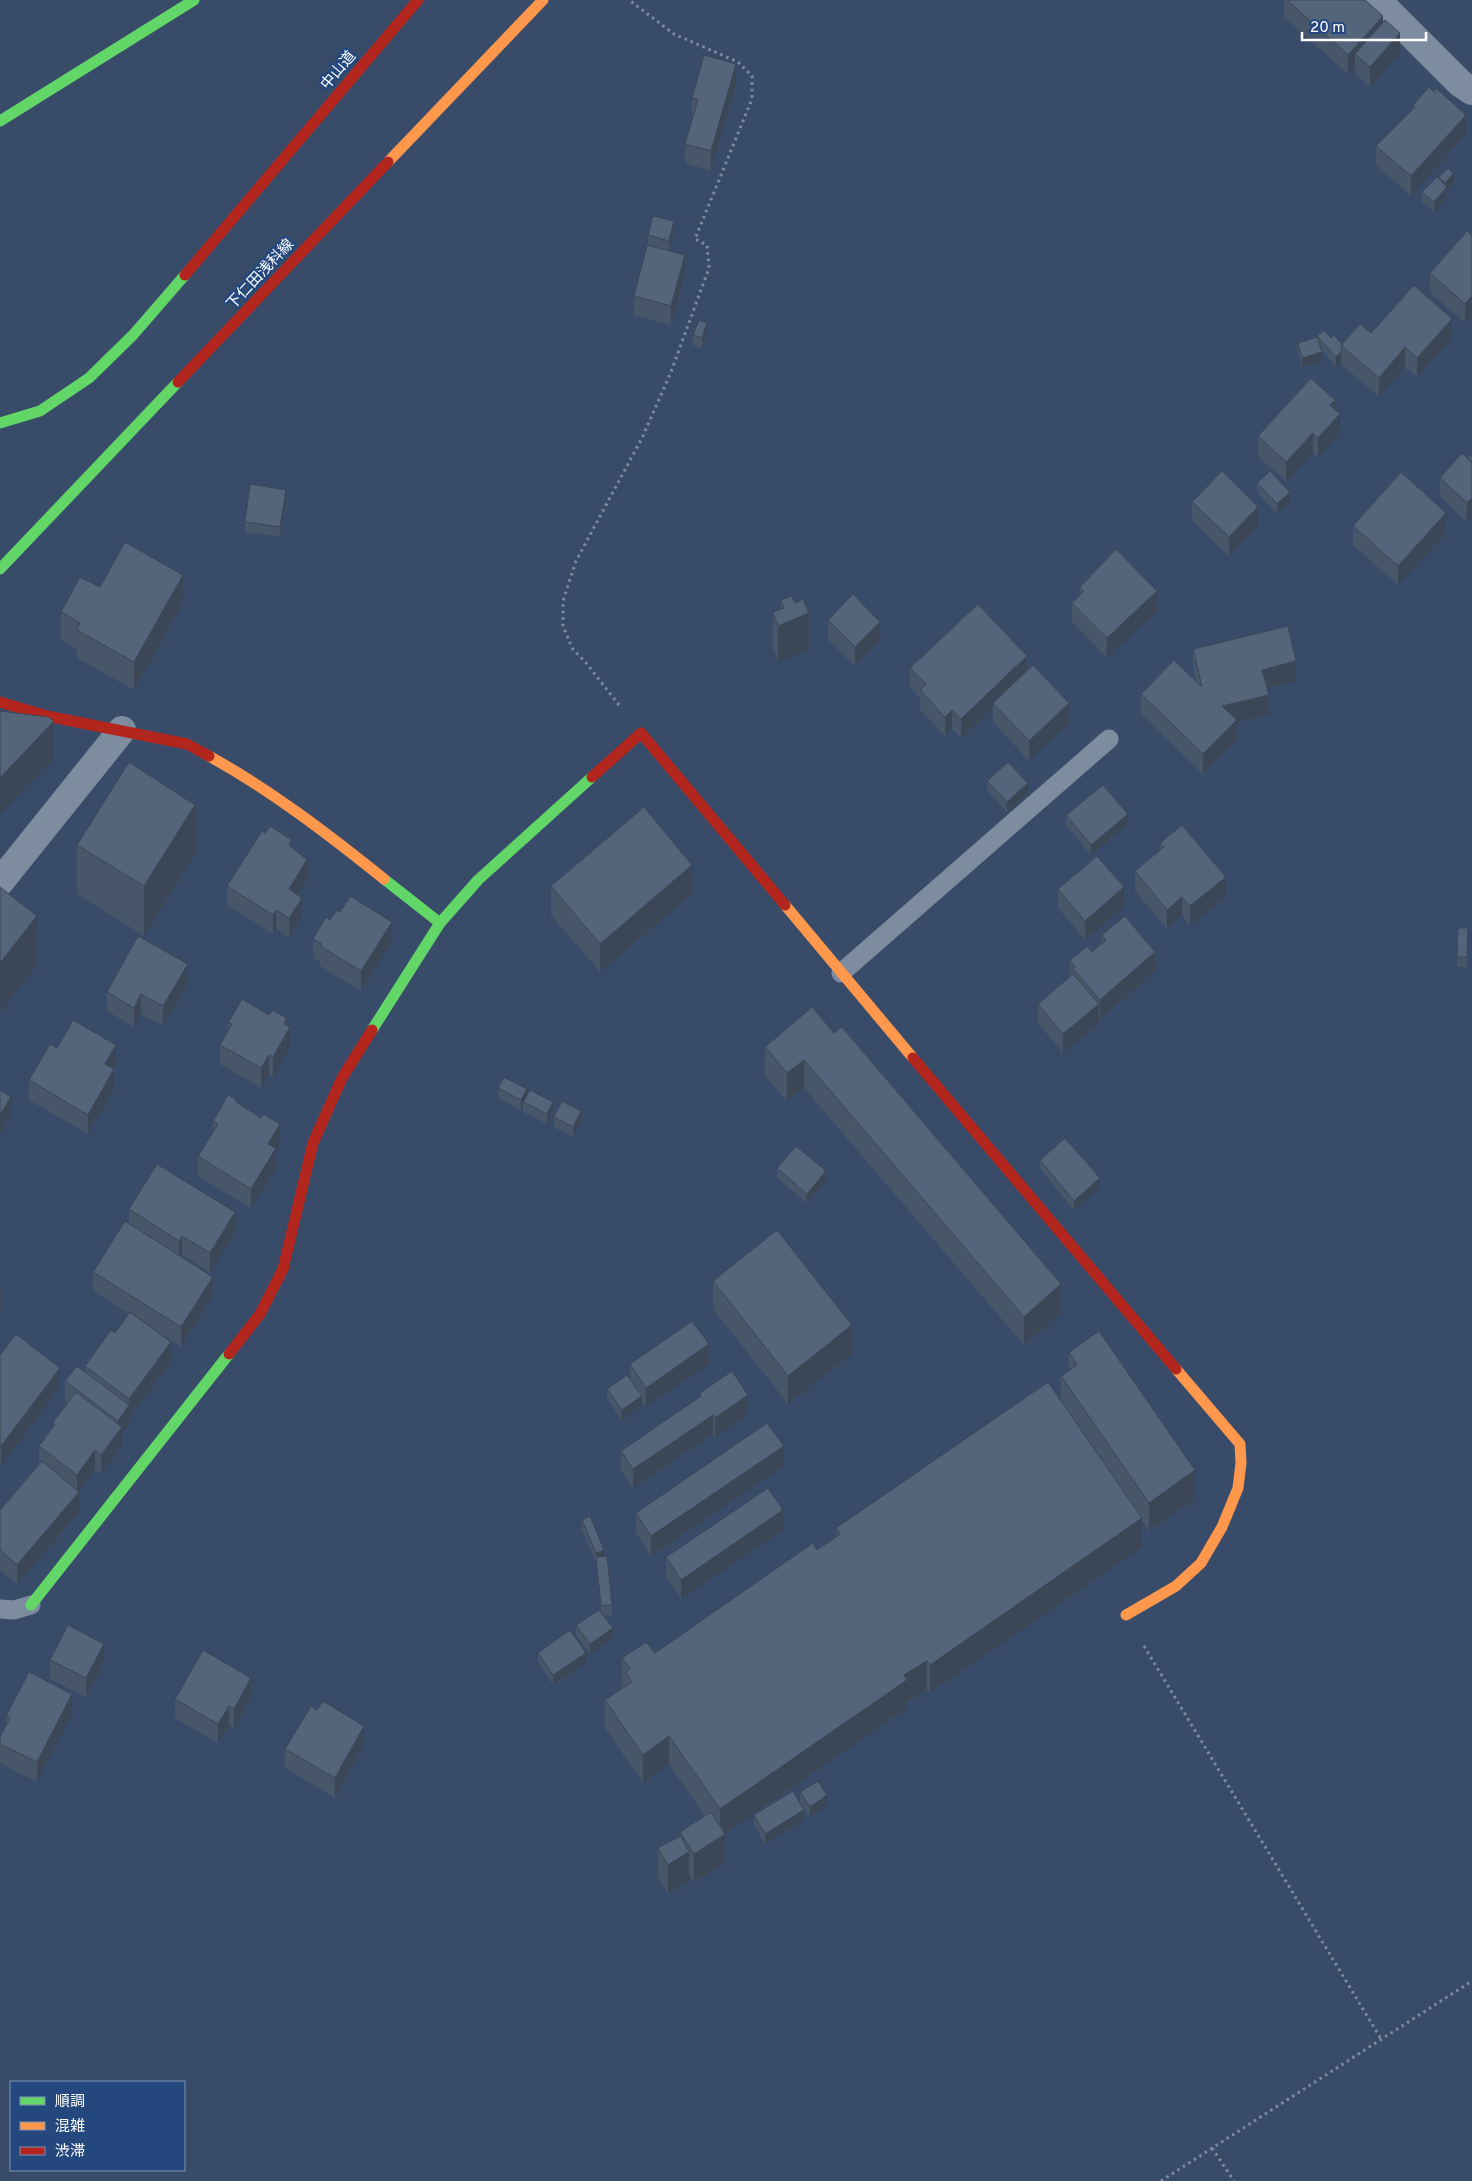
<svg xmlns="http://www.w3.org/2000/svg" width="1472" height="2181" font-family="Overpass,'Noto Sans JP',sans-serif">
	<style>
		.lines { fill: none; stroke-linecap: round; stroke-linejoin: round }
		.path { stroke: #7e8ca0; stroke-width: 3; stroke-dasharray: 2.5 4; stroke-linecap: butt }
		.lane { stroke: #7e8ca0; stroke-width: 19 }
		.street { stroke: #7e8ca0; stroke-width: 28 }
		.fast { stroke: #63d668; stroke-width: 11 }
		.slow { stroke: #ff974d; stroke-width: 11 }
		.jam { stroke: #b3261e; stroke-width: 11 }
		.wall { fill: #48566a }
		.shaded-wall { fill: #3b4656 }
		.building { fill: #54647b; stroke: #3b4656 }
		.labels { text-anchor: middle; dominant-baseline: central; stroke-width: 5; stroke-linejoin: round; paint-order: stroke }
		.street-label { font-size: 15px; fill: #fff; stroke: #24487e }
	</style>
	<rect width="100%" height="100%" fill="#384c6a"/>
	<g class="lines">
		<path class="path" d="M619,705L587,664L572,648L563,626V601L576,561L642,438L671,372L709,268L707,245L695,239L752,99V76L738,62L674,34L629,0
			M1144,1646L1381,2039
			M1212,2148L1234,2181
			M1161,2181L1472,1981"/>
		<path class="lane" d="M841,973L1109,739
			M0,1609L14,1610L31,1605"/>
		<path class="street" d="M1377,0L1460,83L1472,91
			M0,882L122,730"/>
		<path class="fast" d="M0,121L194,0
			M0,423L40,411L89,378L133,335L185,275
			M0,569L178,382
			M384,879L440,923
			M372,1030L440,923L478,880L592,777
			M31,1605L229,1354"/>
		<path class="slow" d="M388,162L543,0
			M209,756C272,791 328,834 384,879
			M785,905L913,1058
			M1126,1615L1176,1586L1201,1563L1222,1527L1238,1488L1241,1463L1240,1444L1176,1369"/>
		<path class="jam" d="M185,275L418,0
			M178,382L388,162
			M0,702L47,716L187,744L209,756
			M592,777L641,733L785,905
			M913,1058L1176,1369
			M229,1354L260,1314L283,1269L313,1143L342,1078L372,1030"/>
	</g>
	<path class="wall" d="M1284,0H1365L1383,23L1400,53L1370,87L1355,73V67L1348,74L1284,17Z
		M736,84L711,171L685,163V144L692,117V98Z
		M1413,105L1466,134L1411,196L1376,165V146L1413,109Z
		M1439,177L1453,184L1447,190V197L1434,212L1422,202V192L1439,179Z
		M674,231L669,251L649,245L685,275L671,325L634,315V296L648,245V235Z
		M1467,231L1465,323L1430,292V273Z
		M707,333L702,348L693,345V335Z
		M1371,333L1452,338L1417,377L1405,367L1379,397L1341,364V362L1336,367L1321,349L1322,362L1302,367L1298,352V343L1317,339V336L1331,338L1342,344Z
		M1335,409L1340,433L1318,458L1313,452L1286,482L1258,456V436Z
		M1468,459L1467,522L1440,497V478Z
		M1257,483L1290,502L1277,514L1257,493Z
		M286,500L280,537L245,532V522Z
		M1192,502L1258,526L1229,556L1192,521Z
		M1353,526L1446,533L1398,585L1353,545Z
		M100,587L183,603L134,690L77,658V650L61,640V612Z
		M1080,587L1157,611L1107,658L1072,622V603L1080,596Z
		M781,600L795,603L809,650L778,662L773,648V612L781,609Z
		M828,620L880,641L855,666L828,639Z
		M1193,649L1296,681L1267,688L1269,715L1237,722V740L1203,774L1141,714V694L1196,681L1193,668Z
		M910,668L1027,671L1069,723L1029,761L993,722V708L961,738L952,729L945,736L920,710V698L910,687Z
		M987,781L1028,793L1007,812L987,791Z
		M1066,815L1128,824L1091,855L1066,825Z
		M1160,843L1226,897L1190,926L1182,916L1167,929L1135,891V871L1160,850Z
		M77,845L195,854L144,936L77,894Z
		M292,848L307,879L297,895L302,917L289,938L276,929L273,934L227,905V886Z
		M551,886L692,894L600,972L551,915Z
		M1058,889L1124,907L1085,940L1058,908Z
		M330,920L392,941L361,991L320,966V962L313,958V939Z
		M1102,935L1155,971L1100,1020L1099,1019V1024L1063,1053L1038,1023V1004L1070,977V960L1092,952L1102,943Z
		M1468,938L1467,967H1457V957Z
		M188,984L163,1026L141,1014L134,1027L107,1011V992Z
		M228,1023L287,1026L290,1047L273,1077L269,1074L261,1088L220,1064V1045L228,1030Z
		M834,1033L1061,1313L1024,1345L804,1088L787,1101L765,1076V1047Z
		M57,1048L116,1064L114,1068V1088L88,1134L29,1100V1080Z
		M498,1088L527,1095L553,1111L547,1124L523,1112V1106L521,1110L498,1098Z
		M237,1103L280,1144L276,1151V1168L251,1208L198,1176V1156L213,1132V1121Z
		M554,1117L581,1121L573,1137L554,1127Z
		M1040,1160L1100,1188L1074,1210L1040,1169Z
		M777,1168L826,1181L807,1203L777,1178Z
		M129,1209L235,1232L210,1273L182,1255L181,1257L213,1296L181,1347L150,1327L171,1362L129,1418V1424L122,1434V1446L101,1474L95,1470L79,1492V1512L17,1584L0,1570V1510L39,1465V1446L53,1427V1422L68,1403L65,1401V1381L85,1372V1366L115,1333L129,1314L93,1291V1272L129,1224Z
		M713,1281L852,1354L788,1404L713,1309Z
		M1069,1352L1195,1499L1149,1531L1142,1522V1547L930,1693L927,1689L907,1702V1708L725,1833V1863L694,1882L689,1874V1880L668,1893L658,1877V1848L680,1836V1832L705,1816L669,1764L643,1783L605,1728V1700L623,1688L622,1686V1658L655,1653L817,1550L836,1538V1528L1061,1400V1376L1069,1371Z
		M0,1355L60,1387L1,1466L0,1465Z
		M630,1364H709L646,1407L642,1401V1405L622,1420L607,1399V1389L630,1378Z
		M700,1393L748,1415L715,1437L713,1434L633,1488L621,1470V1451L700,1397Z
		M784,1466L651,1556L636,1533V1513Z
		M582,1520L604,1556L612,1605V1615L604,1616L613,1638L590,1654L576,1635V1625L601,1611L596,1562L582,1530Z
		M783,1530L681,1599L666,1576V1557Z
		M538,1653L586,1663L553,1685L538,1662Z
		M50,1660L104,1663L86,1697L50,1679Z
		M251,1697L234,1728L229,1725L218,1743L175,1718V1699Z
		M72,1714L37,1782L0,1763V1737L6,1725V1716Z
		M364,1745L335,1798L285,1768V1749Z
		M800,1792L827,1805L810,1817L800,1802Z
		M754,1815L804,1820L765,1844L754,1825Z"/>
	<path class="shaded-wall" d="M1383,16V35L1355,54V67L1348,74V55Z
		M1400,33V53L1370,87V67Z
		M736,64V84L711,171V151Z
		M1466,115V134L1411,196V176Z
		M1453,174V184L1447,190V197L1434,212V202L1445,190V183Z
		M674,221V231L669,251V241Z
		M685,255V275L671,325V306Z
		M1472,296V315L1465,323V304Z
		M1452,319V338L1417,377V358Z
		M707,323V333L702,348V338Z
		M1405,347V367L1379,397V378Z
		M1322,352V362L1302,367V358Z
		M1341,352V362L1336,367V357Z
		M1335,400V420L1340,414V433L1318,458V438L1330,405Z
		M1313,433V452L1286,482V462Z
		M286,490V500L280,537V527Z
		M1290,492V502L1277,514V504Z
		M1472,498V517L1467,522V503Z
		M1258,507V526L1229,556V537Z
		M1446,513V533L1398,585V566Z
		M183,575V603L134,690V662Z
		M1157,591V611L1107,658V638Z
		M809,613V650L778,662V626Z
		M880,622V641L855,666V647Z
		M1027,656V675L993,703V708L961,738V719Z
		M1296,661V681L1262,689V670Z
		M1269,695V715L1237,722V740L1203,774V754L1222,706Z
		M1069,703V723L1029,761V741Z
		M952,710V729L945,736V717Z
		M54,721V758L0,814V778Z
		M1028,783V793L1007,812V802Z
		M195,805V854L144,936V886Z
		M1128,814V824L1091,855V845Z
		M307,860V879L289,909V889Z
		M692,865V894L600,972V944Z
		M1226,877V897L1190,926V906Z
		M1124,887V907L1085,940V921Z
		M1182,897V916L1167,929V910Z
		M302,898V917L289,938V918Z
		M276,910V929L273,934V915Z
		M37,916V965L0,1012V963Z
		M392,922V941L361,991V971Z
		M1155,952V971L1100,1020V1000Z
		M188,964V984L163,1026V1006Z
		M141,994V1014L134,1027V1008Z
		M1099,1004V1024L1063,1053V1034Z
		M287,1018V1032L290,1027V1047L273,1077V1057L284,1024Z
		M116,1045V1064L105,1083V1064Z
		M269,1055V1074L261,1088V1068Z
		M804,1060V1088L787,1101V1073Z
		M114,1069V1088L88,1134V1115Z
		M527,1089V1099L523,1102V1106L521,1110V1100Z
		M11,1097V1116L0,1134V1115Z
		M553,1102V1111L547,1124V1114Z
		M581,1111V1121L573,1137V1127Z
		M280,1124V1144L276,1151V1168L251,1208V1189L268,1144Z
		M826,1171V1181L807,1203V1194Z
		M1100,1178V1188L1074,1210V1201Z
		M235,1212V1232L210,1273V1253Z
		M182,1236V1255L179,1260V1241Z
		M213,1277V1296L181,1347V1327Z
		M1061,1284V1313L1024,1345V1317Z
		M1,1285V1313L0,1314V1286Z
		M852,1325V1354L788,1404V1376Z
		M171,1342V1362L129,1418V1424L122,1434V1446L101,1474V1455L118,1433V1421L129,1405V1399Z
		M709,1344V1364L646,1407V1388Z
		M60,1368V1387L1,1466V1446Z
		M748,1395V1415L715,1437V1418Z
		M642,1396V1405L622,1420V1410Z
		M713,1415V1434L633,1488V1469Z
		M784,1446V1466L651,1556V1536Z
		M95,1450V1470L77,1494L79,1492V1512L17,1584V1565L77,1494V1475Z
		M1195,1470V1499L1149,1531V1503Z
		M783,1510V1530L681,1599V1580Z
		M1142,1518V1547L930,1693V1665Z
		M604,1550V1560L596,1563V1553Z
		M613,1628V1638L590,1654V1644Z
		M104,1644V1663L86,1697V1678Z
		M586,1653V1663L553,1685V1675Z
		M927,1661V1689L907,1702V1708L720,1837V1809L904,1675Z
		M251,1678V1697L234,1728V1709Z
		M72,1694V1714L37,1782V1762Z
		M229,1706V1725L218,1743V1724Z
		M364,1726V1745L335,1798V1778Z
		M669,1736V1764L643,1783V1755Z
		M827,1795V1805L810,1817V1807Z
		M804,1810V1820L765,1844V1834Z
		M725,1834V1863L694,1882V1854Z
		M689,1852V1880L668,1893V1865Z"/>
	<path class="building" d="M1287,0H1365L1383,16L1348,55Z
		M1385,20L1400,33L1370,67L1355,54Z
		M704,55L736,64L711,151L685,144L698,99L692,98Z
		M1429,87L1434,92L1436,88L1466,115L1411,176L1376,146L1415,107L1413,105Z
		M1448,168L1453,174L1445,183L1439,177Z
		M1437,177L1447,187L1434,202L1422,192Z
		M653,216L674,221L669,241L648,235Z
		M1467,231L1472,236V296L1465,304L1430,273Z
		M647,245L685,255L671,306L634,296Z
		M1414,285L1452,319L1417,358L1405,347L1379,378L1341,345L1360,324L1371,333Z
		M699,320L707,323L702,338L693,335Z
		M1324,330L1331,338L1334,335L1342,344L1341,352L1336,357L1317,336Z
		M1317,337L1322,352L1302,358L1298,343Z
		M1311,378L1335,400L1330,405L1340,414L1318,438L1313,433L1286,462L1258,436Z
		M1462,453L1472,463V498L1467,503L1440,478Z
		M1472,454V462L1468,458Z
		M1222,471L1258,507L1229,537L1192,502Z
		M1270,471L1290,492L1277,504L1257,483Z
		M1401,472L1446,513L1398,566L1353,526Z
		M250,484L286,490L280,527L245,522Z
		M125,542L183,575L134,662L77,630L80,623L61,612L80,577L100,587Z
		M1116,549L1157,591L1107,638L1072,603L1084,591L1080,587Z
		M853,594L880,622L855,647L828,620Z
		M792,596L795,603L803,599L809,613L778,626L773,612L784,608L781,600Z
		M978,604L1027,656L961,719L952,710L945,717L920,690L926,684L910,668Z
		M1288,626L1296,661L1262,670L1269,695L1222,706L1237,720L1203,754L1141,694L1174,660L1202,687L1193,649Z
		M1033,665L1069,703L1029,741L993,703Z
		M0,711L48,717L54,721L0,778Z
		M129,762L195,805L144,886L77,845Z
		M1008,762L1028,783L1007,802L987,781Z
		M1103,785L1128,814L1091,845L1066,815Z
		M644,807L692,865L600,944L551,886Z
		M1182,825L1226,877L1190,906L1182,897L1167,910L1135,871L1164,847L1160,843Z
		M270,826L292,840L289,845L307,860L289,889L302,898L289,918L276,910L273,915L227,886L262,831L265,833Z
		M1097,856L1124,887L1085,921L1058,889Z
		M0,887L37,916L0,963Z
		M350,896L392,922L361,971L320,946L322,944L313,939L326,917L330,920L337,910L340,912Z
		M1125,916L1155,952L1100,1000L1073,969L1075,967L1070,960L1087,946L1092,952L1106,940L1102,935Z
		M1458,928H1468L1467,957H1457Z
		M138,936L188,964L163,1006L141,994L134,1008L107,992Z
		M1073,974L1099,1004L1063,1034L1038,1004Z
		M242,999L269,1015L272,1010L287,1018L284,1024L290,1027L273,1057L269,1055L261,1068L220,1045L232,1024L228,1023Z
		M812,1007L834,1033L842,1027L1061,1284L1024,1317L804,1060L787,1073L765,1047Z
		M73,1020L116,1045L105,1064L114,1069L88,1115L29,1080L50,1044L57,1048Z
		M504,1077L527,1089L521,1100L498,1088Z
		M0,1090L11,1097L0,1115Z
		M530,1090L553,1102L547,1114L523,1102Z
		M228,1095L237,1100L236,1102L261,1118L263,1114L280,1124L268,1144L276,1148L251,1189L198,1156L218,1124L213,1121Z
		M562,1101L581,1111L573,1127L554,1117Z
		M1065,1138L1100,1178L1074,1201L1040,1160Z
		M796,1146L826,1171L807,1194L777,1168Z
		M157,1164L235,1212L210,1253L182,1236L179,1241L129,1209Z
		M125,1221L213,1277L181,1327L93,1272Z
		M777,1230L852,1325L788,1376L713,1281Z
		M130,1312L171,1342L129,1399L85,1366L111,1330L115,1333Z
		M692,1321L709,1344L646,1388L630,1364Z
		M1099,1331L1195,1470L1149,1503L1061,1376L1077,1365L1069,1352Z
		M16,1334L60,1368L1,1446H0V1355Z
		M77,1366L129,1405L118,1421L65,1381Z
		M732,1371L748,1395L715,1418L713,1415L633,1469L621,1451L701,1396L700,1393Z
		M627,1375L642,1396L622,1410L607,1389Z
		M1048,1382L1142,1518L930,1665L927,1661L904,1675L907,1680L720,1809L669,1736L643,1755L605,1700L632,1682L626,1673L630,1669L622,1658L646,1642L655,1653L813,1543L817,1550L840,1534L836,1528Z
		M76,1392L122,1427L101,1455L95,1450L77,1475L39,1446L55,1424L53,1422Z
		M767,1423L784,1446L651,1536L636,1513Z
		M42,1461L79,1492L17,1565L0,1550V1510Z
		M768,1488L783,1510L681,1580L666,1557Z
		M590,1516L604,1550L596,1553L582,1520Z
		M607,1556L612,1605L601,1606L596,1557Z
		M599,1610L613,1628L590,1644L576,1625Z
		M68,1625L104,1644L86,1678L50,1660Z
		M570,1630L586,1653L553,1675L538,1653Z
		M203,1650L251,1678L234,1709L229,1706L218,1724L175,1699Z
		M29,1672L72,1694L37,1762L0,1744V1737L10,1718L6,1716Z
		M323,1701L364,1726L335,1778L285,1749L311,1706L317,1710Z
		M818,1781L827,1795L810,1807L800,1792Z
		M793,1791L804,1810L765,1834L754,1815Z
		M711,1812L725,1834L694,1854L680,1832Z
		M681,1836L689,1852L668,1865L658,1848Z"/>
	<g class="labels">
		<g class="street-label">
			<text transform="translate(339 71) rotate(-50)">中山道</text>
			<text transform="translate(261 275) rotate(-47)">下仁田浅科線</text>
		</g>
	</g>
	<rect x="10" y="2081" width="175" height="90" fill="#24487e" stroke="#7c91b2"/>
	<rect x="20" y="2097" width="25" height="8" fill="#63d668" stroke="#7c91b2"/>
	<text x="55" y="2106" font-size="15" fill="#ffffff">順調</text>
	<rect x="20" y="2122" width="25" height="8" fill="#ff974d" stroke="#7c91b2"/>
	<text x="55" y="2131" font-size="15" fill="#ffffff">混雑</text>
	<rect x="20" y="2147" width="25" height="8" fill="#b3261e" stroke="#7c91b2"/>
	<text x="55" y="2156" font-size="15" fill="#ffffff">渋滞</text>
	<path d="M1302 32v8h124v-8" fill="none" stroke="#ffffff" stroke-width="2.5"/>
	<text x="1310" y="32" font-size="15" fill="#ffffff" stroke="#24487e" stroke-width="4" paint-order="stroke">20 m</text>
</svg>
